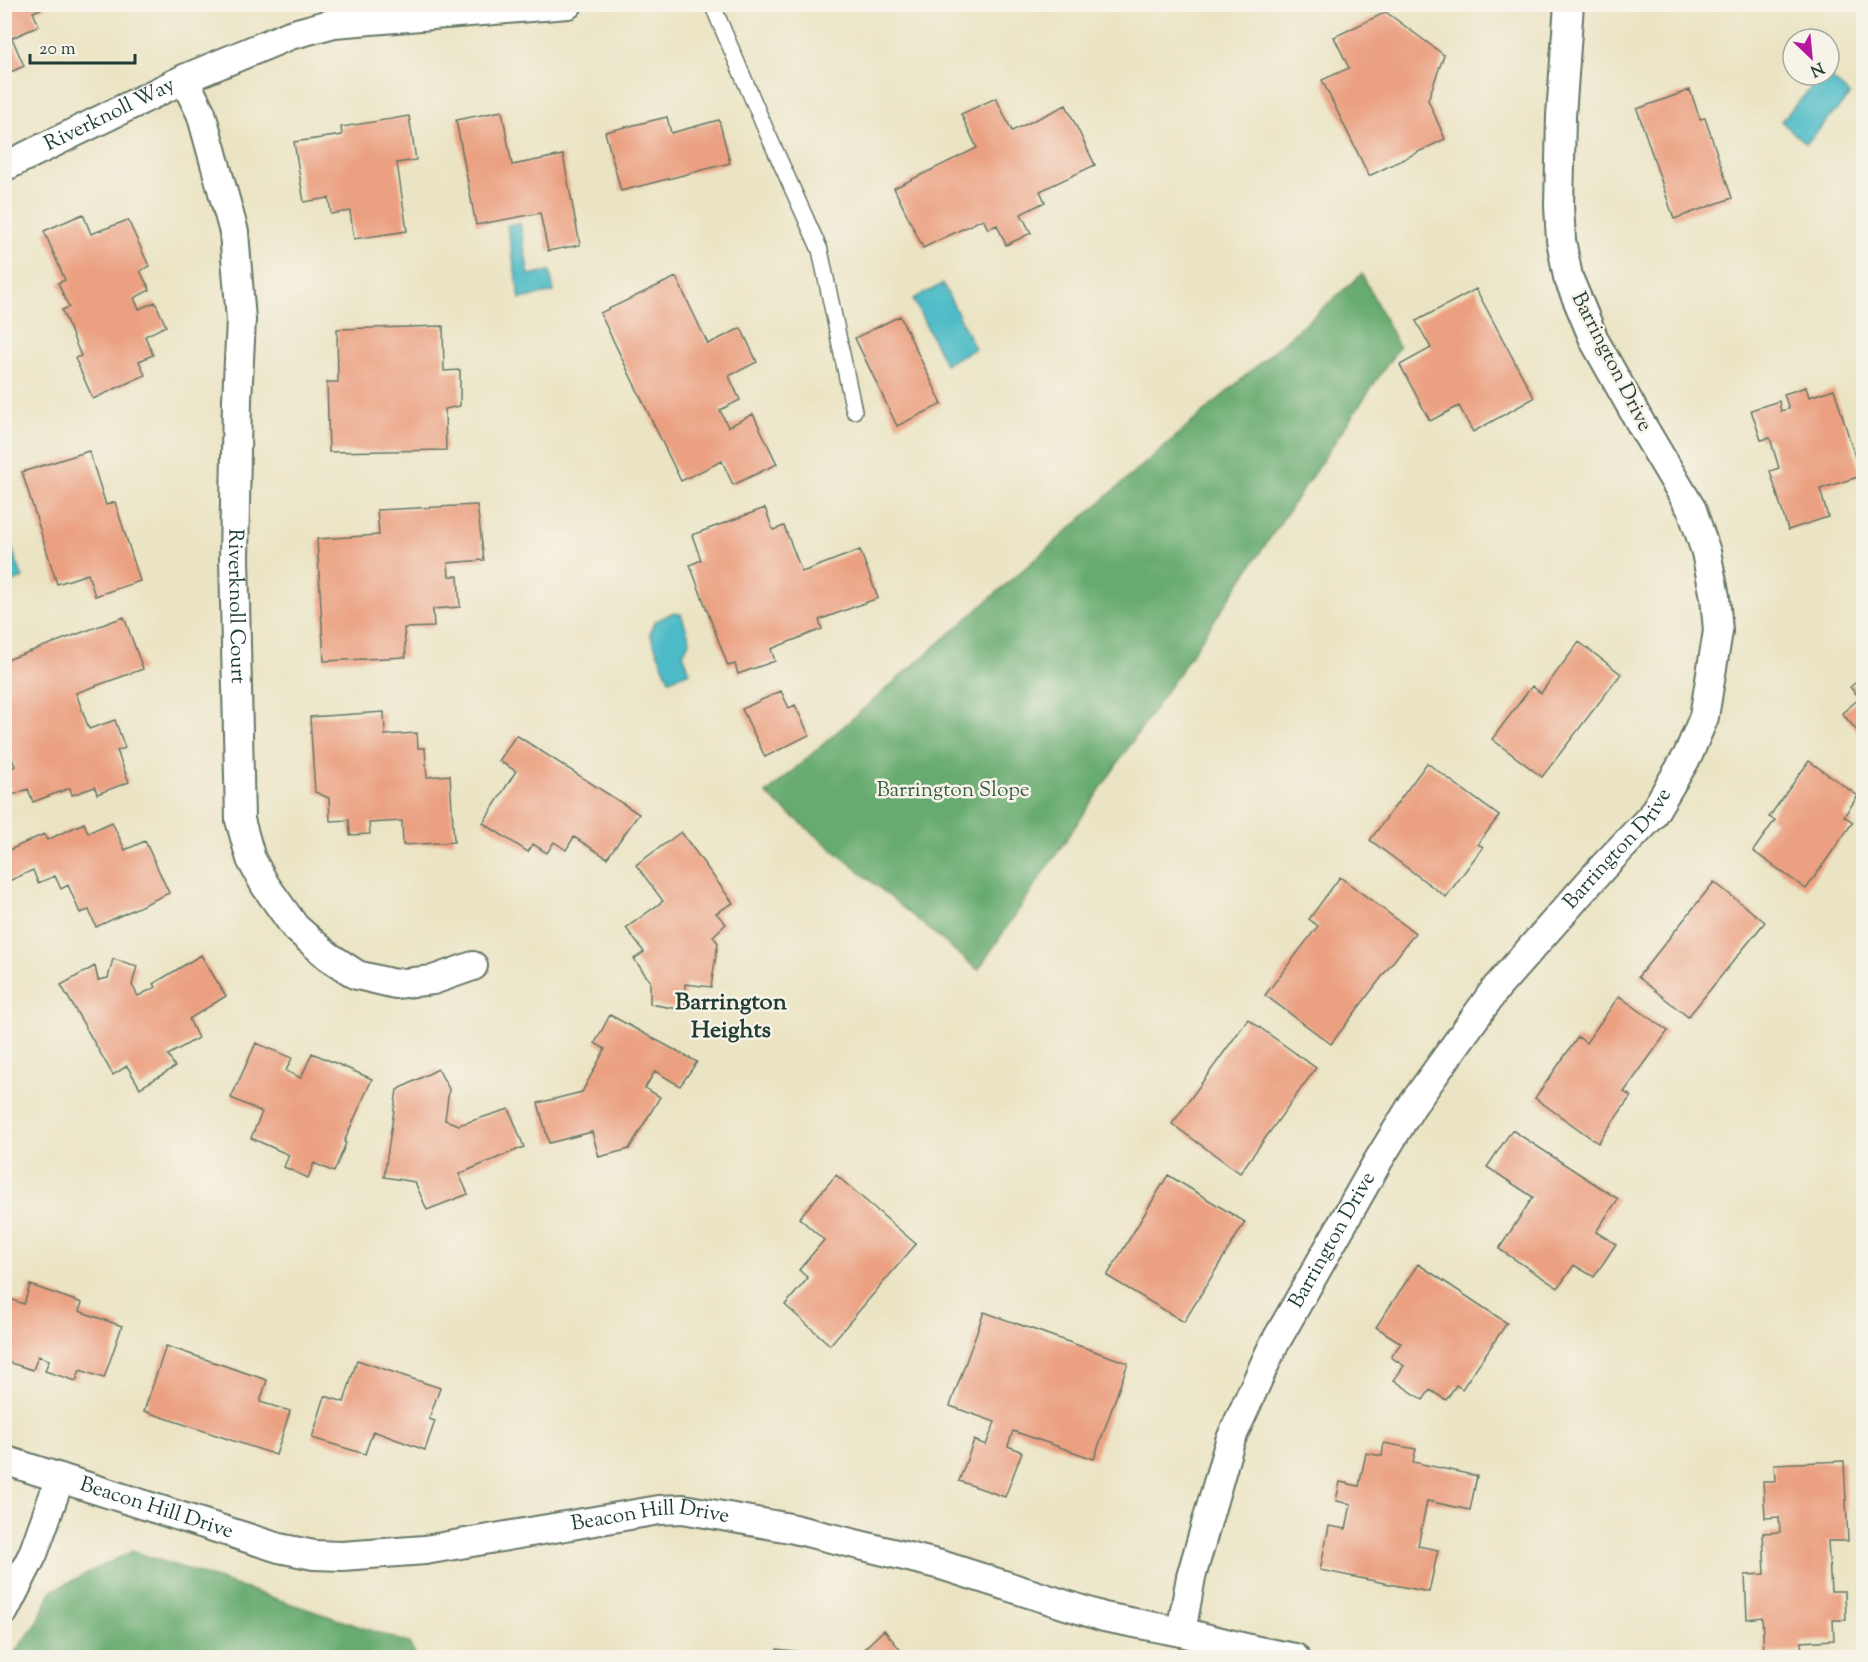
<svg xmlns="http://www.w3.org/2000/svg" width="1868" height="1662" font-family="'Sorts Mill Goudy',serif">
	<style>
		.forest { fill: #68ab6f; stroke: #447452; stroke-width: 1.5 }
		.water { fill: #4dbbc7; stroke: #367c7e; stroke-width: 1.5 }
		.building { fill: #eba081 }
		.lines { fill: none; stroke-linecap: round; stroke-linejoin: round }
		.service-casing { stroke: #676; stroke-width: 18 }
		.minor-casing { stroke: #676; stroke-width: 32 }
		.service { stroke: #fff; stroke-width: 15 }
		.minor { stroke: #fff; stroke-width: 28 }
		.labels { text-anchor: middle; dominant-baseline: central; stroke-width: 5; stroke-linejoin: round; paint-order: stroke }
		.street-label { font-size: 21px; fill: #1f3d34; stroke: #f7f3e8 }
		.park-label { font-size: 21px; fill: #375f47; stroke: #f7f3e8 }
		.quarter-label { font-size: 24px; font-weight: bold; fill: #1f3d34; stroke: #f7f3e8 }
	</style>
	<rect width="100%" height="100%" fill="#f7f3e8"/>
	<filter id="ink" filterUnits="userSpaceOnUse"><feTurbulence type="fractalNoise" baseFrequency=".0167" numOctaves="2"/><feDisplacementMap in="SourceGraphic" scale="12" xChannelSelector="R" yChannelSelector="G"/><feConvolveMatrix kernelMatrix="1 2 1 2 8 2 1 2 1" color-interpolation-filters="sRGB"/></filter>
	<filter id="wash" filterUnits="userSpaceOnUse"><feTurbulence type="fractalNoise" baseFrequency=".008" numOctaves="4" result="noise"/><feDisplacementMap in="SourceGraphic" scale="24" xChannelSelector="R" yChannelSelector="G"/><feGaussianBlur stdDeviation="1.35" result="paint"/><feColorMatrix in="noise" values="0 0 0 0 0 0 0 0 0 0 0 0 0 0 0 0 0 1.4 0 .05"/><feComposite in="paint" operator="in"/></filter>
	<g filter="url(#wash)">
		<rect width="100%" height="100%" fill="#ebe4c4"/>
		<path class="forest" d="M1362,274L1399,347L978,970L766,794Z
			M132,1551L409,1643L416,1657H11L36,1625L51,1591Z"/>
		<path class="water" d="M1823,75H1828L1850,95L1806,144L1781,121Z
			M520,223L529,275L550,271L554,292L520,299L507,225Z
			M943,284L975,349L945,364L913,299Z
			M4,528L23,578L5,585H4Z
			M672,613L681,614L690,640L683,654L690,672L669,680L650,634L654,622Z"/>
		<g id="blocks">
			<path class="building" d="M4,4L50,5L33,12L39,26L12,38L24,66L4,75Z
				M1386,12L1444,55L1428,100L1445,139L1369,176L1322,80L1349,68L1334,37Z
				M1690,90L1700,119L1705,118L1732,198L1674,219L1637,109Z
				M996,98L1012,131L1066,105L1095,165L1040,191L1045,202L1021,214L1031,233L1006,245L997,225L988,229L983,219L923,248L894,188L977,148L961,114Z
				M502,111L512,165L563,155L580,245L548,251L540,213L476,225L456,120Z
				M409,116L416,160L397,163L407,231L354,239L350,211L331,214L329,198L304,202L294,142L342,135L341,127Z
				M667,117L671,133L719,120L730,163L621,191L605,132Z
				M83,214L91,234L128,220L149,266L140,271L150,290L134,298L139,309L155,302L166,326L145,336L153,355L139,361L145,375L93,399L75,358L81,356L62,310L69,307L58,283L65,280L44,231Z
				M676,277L708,344L741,328L757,362L729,376L740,400L720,410L728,427L753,414L777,464L733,485L722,461L681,481L600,313Z
				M1476,289L1534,398L1473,432L1459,406L1430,421L1400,365L1431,348L1416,321Z
				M900,316L942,404L897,426L855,338Z
				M443,326L444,371L460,370V406L445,409L446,450L329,452L327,382H338L337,329Z
				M1806,387L1809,397L1834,389L1861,476L1820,489L1828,517L1788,530L1770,471L1779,468L1770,438L1761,440L1751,410L1779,401L1781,411L1789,409L1784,394Z
				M89,451L106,505L115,502L140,581L95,596L88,574L57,584L22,472Z
				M477,505L484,560L448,563L449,576H458L460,607L433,609L434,627L404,628L406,657L324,661L317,539L379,535L377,510Z
				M765,508L773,530L784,526L802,572L860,550L878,598L819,620L822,629L771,649L775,661L738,674L735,664L728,666L690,565L701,560L692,535Z
				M124,617L143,669L76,693L89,729L115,720L125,748L117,751L129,782L97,794L95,787L72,795L70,788L33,802L28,789L13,795L4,771L15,766L4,737L11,734L4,720V661Z
				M1579,642L1621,674L1542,777L1492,739L1532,686L1541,693Z
				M1864,676V739L1842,713L1860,698L1850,687Z
				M781,691L789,708L795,705L809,735L765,757L742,709Z
				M384,712L385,735L417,733L418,748H425L427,777L450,775L454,842L403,845L402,821L369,823L370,834L350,835L349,820L330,821L329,798L315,792L310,717Z
				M516,735L639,814L607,858L574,837L566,850L554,842L547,853L533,844L528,852L483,823L516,771L499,761Z
				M1809,761L1858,796L1844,816L1853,822L1806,889L1753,851L1775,820L1769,817Z
				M1427,763L1499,816L1478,844L1483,847L1446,897L1370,840Z
				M112,822L125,850L145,841L169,893L96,927L89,910L80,913L68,885L61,889L55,876L38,883L33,870L9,881L5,872V852L44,834L47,840L84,823L88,833Z
				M681,832L733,903L716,913L726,924L713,936L718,943L711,987L685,984V1010L650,1004V981L634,959L644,952L626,928L663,901L636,865Z
				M1340,877L1415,933L1331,1044L1265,995L1318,926L1309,919Z
				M1714,882L1765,922L1688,1017L1638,977Z
				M201,955L226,996L189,1019L198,1038L168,1055L175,1067L140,1088L127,1066L113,1075L61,985L95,966L98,980L108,978L113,959L137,966L132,985L138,996L156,987L153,984Z
				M1619,996L1668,1031L1624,1092L1631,1096L1598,1143L1535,1098L1578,1037L1586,1043Z
				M610,1015L697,1062L680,1086L655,1071L645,1088L660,1097L629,1149L599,1157L592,1132L549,1143L538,1103L582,1092L605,1049L595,1043Z
				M1248,1019L1316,1068L1240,1173L1172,1124Z
				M256,1043L292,1058L286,1071L301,1078L312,1053L372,1079L344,1142L346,1143L334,1172L314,1163L308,1178L284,1167L289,1155L251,1138L262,1112L231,1098Z
				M438,1069L449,1089L445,1120L459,1125L509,1109L524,1147L459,1174L468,1194L427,1210L415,1182L384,1177L397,1090Z
				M1512,1130L1618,1199L1596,1232L1616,1244L1594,1277L1574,1265L1558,1288L1499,1249L1533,1197L1487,1167Z
				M836,1175L916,1244L830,1345L785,1305L808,1278L799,1270L824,1240L799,1218Z
				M1168,1175L1245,1222L1184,1322L1107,1276Z
				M1418,1264L1507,1323L1462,1389L1456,1385L1446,1400L1430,1390L1423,1400L1394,1380L1404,1366L1391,1357L1401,1343L1376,1327Z
				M30,1285L82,1303L79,1311L122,1326L104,1378L80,1370L76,1381L45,1371L49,1360L38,1356L33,1370L4,1361V1297L24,1304Z
				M984,1312L1128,1363L1094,1459L1013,1431L1008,1446L1022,1452L1005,1497L959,1481L974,1440L986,1445L995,1422L950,1406Z
				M166,1346L267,1380L260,1402L290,1411L276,1455L144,1411Z
				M357,1360L440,1388L429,1419L435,1421L425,1450L373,1431L365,1454L312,1438L325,1396L344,1402Z
				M1384,1443L1416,1449L1413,1462L1477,1476L1470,1510L1427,1501L1418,1546L1438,1550L1429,1592L1320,1570L1329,1526L1346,1529L1351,1504L1336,1501L1340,1482L1359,1486L1366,1453L1382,1456Z
				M1844,1461L1848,1541H1828L1831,1591H1845L1846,1620H1833L1834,1640L1801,1642L1802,1652L1764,1654L1762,1617L1747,1619L1745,1575L1765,1574L1763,1533L1780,1532L1779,1517L1765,1518L1763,1481H1775L1774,1464Z
				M884,1630L907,1658H854Z
				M777,1649L819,1654V1658H776Z"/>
		</g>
	</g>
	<g filter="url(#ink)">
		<use href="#blocks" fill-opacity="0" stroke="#676" stroke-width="1.5"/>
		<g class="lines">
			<defs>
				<path id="service" d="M712,4L765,128L820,250L854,411"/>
				<g id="minor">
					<path id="s1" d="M184,79L201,113L234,232L241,320L237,400L234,557L240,820L251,859L265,885L295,927L328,956L357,975L395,984L433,980L473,966"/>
					<path id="s2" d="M4,167L184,79L290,35L334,23L568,4"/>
					<path id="s3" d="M4,1460L279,1548L314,1555L342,1556L425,1550L659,1510L683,1509L790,1528L941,1565L1104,1617L1181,1632L1258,1651L1295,1658"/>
					<path d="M4,1611L33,1554L60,1478"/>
					<path id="s4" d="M1181,1632L1191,1577L1230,1441L1272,1348L1378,1161L1413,1104L1497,987L1603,867L1651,817L1688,755L1704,717L1718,631L1715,597L1706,552L1692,510L1641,424L1595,342L1568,277L1561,240L1559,206L1561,116L1569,4"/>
				</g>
			</defs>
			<use href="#service" class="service-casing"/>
			<use href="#minor" class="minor-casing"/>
			<use href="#service" class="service"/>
			<use href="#minor" class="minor"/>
		</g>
	</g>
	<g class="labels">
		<g class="street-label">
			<text stroke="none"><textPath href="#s2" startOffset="118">Riverknoll Way</textPath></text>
			<text transform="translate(1611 362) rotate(63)">Barrington Drive</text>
			<text stroke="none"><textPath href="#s1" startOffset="536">Riverknoll Court</textPath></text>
			<text stroke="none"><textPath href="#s4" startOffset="909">Barrington Drive</textPath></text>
			<text stroke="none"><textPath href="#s4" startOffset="423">Barrington Drive</textPath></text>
			<text stroke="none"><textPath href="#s3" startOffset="160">Beacon Hill Drive</textPath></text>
			<text stroke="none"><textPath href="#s3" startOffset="664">Beacon Hill Drive</textPath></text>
		</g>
		<g class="park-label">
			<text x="953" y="791">Barrington Slope</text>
		</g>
		<g class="quarter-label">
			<text x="731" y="1003">Barrington<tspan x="731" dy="28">Heights</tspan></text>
		</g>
	</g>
	<rect width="1868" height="1662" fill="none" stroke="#f7f3e8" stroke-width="24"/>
	<g transform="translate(1811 57) rotate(154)"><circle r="28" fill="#f7f3e8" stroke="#a1aaa0" stroke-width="1.5"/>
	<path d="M0-4.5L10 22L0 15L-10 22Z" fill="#b5179e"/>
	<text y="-9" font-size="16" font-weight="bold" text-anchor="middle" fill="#1f3d34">N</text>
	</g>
	<path d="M30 54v9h105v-9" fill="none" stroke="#1f3d34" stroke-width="3"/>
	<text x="39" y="54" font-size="18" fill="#1f3d34" stroke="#f7f3e8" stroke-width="4.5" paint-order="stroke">20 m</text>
</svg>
